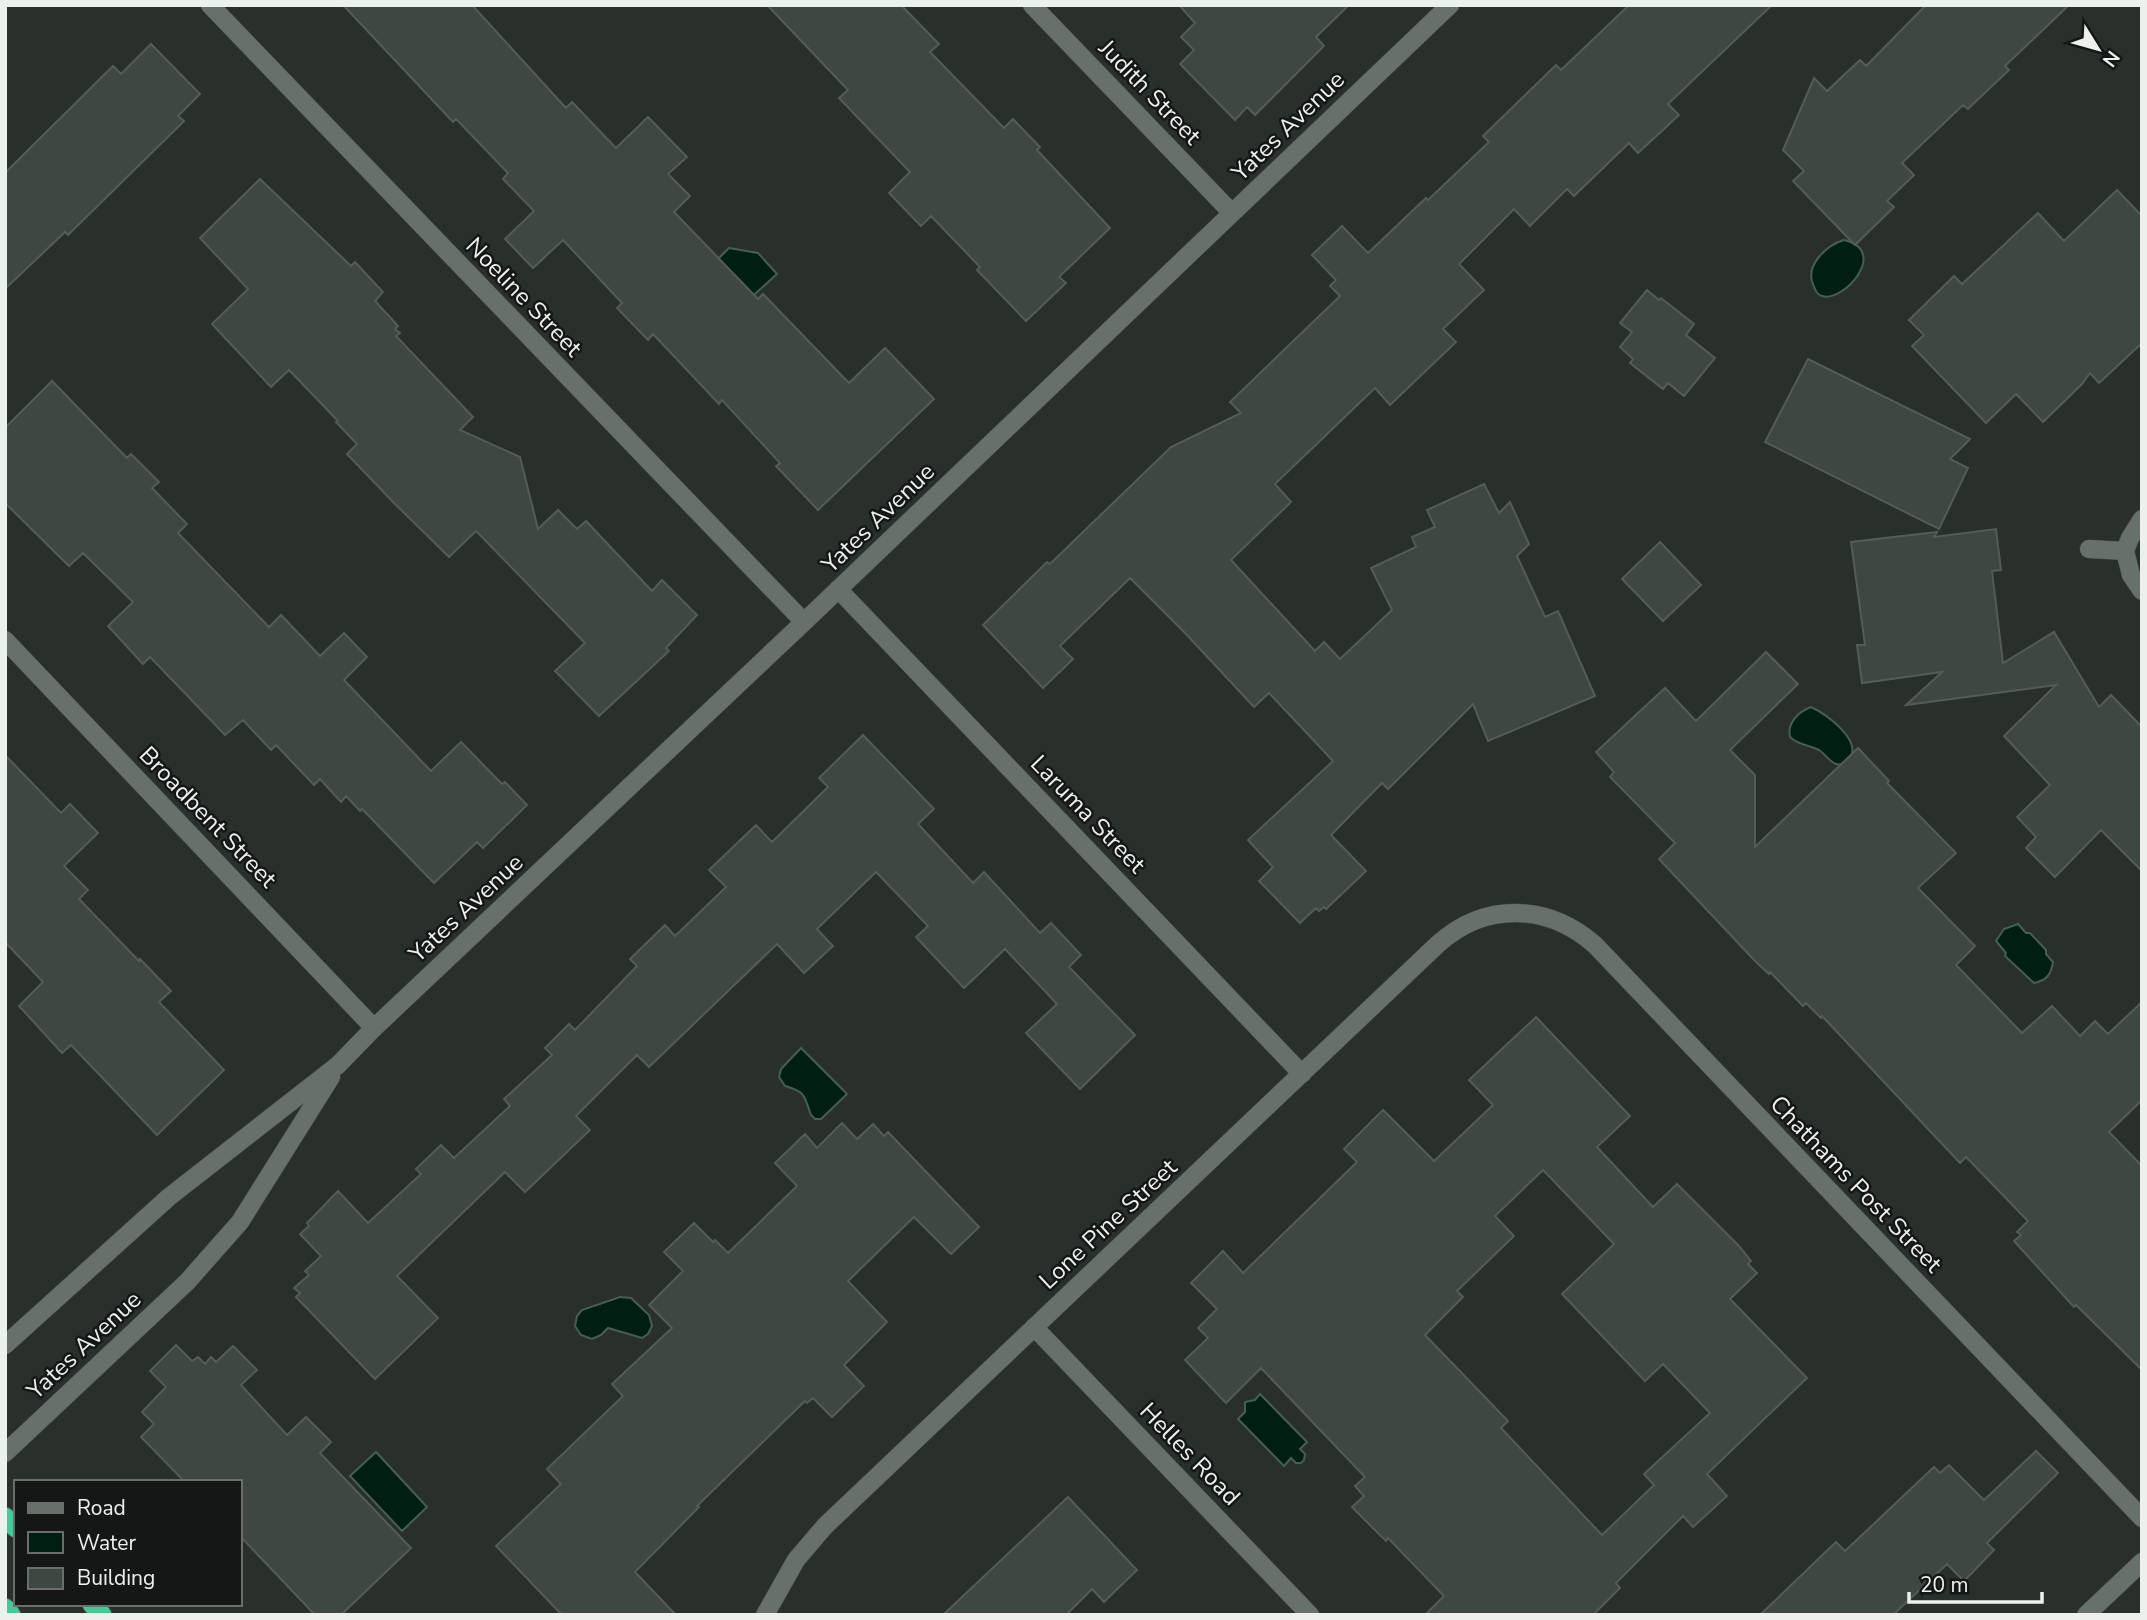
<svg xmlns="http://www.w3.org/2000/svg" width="2147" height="1620" font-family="'Nunito Sans',sans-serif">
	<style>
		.water { fill: #001f12; stroke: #475e54; stroke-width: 2 }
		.building { fill: #3f4743; stroke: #535c57; stroke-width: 2; fill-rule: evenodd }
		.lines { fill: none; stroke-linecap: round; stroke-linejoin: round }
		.minor-casing { stroke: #464c49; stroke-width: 19 }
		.trunk-casing { stroke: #464c49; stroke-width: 21 }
		.minor { stroke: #68706c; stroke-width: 18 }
		.trunk { stroke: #4ec596; stroke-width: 19 }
		.labels { text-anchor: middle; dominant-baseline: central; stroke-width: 5; stroke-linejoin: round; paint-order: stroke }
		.street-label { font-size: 24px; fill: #ecf1ee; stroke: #141716 }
	</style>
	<rect width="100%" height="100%" fill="#29302c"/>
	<path class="water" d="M1844,240C1890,251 1843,303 1822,296C1816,294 1815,289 1813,284C1805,265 1827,245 1844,240Z
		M729,248L758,253L777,274L746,302L711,266Z
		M1811,707C1826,714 1862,740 1850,758C1846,763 1842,766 1836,764C1830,762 1825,754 1819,750C1809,745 1798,745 1790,737C1787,723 1798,712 1811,707Z
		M2018,924L2026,933H2030L2046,950V954L2053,962C2051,975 2047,980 2034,983L2005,956L2006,953L1996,941L2004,929Z
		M801,1048L847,1094L821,1119H815L811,1115C804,1097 807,1092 785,1086L779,1077L781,1069Z
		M620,1297L631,1298L649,1315L652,1326L648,1334L642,1338L608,1328L601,1335L592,1339L581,1335L575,1326L577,1316L582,1310Z
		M1260,1394L1307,1442L1300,1449L1305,1454L1304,1460L1301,1463H1296L1291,1458L1284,1466L1238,1419L1245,1412V1402L1255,1400Z
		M376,1452L427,1507L402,1531L350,1476Z"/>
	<path class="building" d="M343,5H472L566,108L572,102L616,148L648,117L687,157L668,174L690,196L674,212L758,299L763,294L849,383L885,348L934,399L818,510L776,466L780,463L722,400L719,404L653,334L648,340L617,308L622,303L563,240L533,268L505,239L534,211L503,179L508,173L456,119L453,122Z
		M767,5H901L939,44L930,52L1004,128L1013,119L1040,147L1037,150L1110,228L1059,277L1066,283L1026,321L977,270L980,267L931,216L921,226L889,193L910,172L839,98L848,90Z
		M1179,5H1349L1316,37L1324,46L1255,115L1247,107L1235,120L1180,64L1194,50L1181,37L1195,23Z
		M1629,5H1772L1668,104L1679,115L1638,153L1629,143L1574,196L1567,189L1530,226L1514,209L1459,264L1484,290L1443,329L1456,342L1390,405L1375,388L1275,484L1291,502L1231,560L1315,651L1324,642L1340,659L1392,610L1371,568L1416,547L1412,537L1435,527L1427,510L1484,484L1499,513L1510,502L1529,544L1517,556L1545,617L1558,611L1595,696L1488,741L1473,704L1388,789L1382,783L1331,835L1366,871L1326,909L1324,907L1319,911L1316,908L1300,923L1259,881L1273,867L1248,840L1333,761L1269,693L1254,707L1186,634L1130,578L1060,646L1073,659L1043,688L983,625L1047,562L1050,564L1171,447L1241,413L1230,402L1340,296L1330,286L1336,280L1312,255L1342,226L1368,253L1426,198L1428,200L1489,142L1483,136L1556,65L1561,70Z
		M1926,5H2069L2005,66L2009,70L1968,109L1963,105L1902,163L1914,175L1887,201L1894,207L1855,245L1793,181L1804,171L1783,150L1814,78L1827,91L1860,60L1866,66Z
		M151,44L200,94L178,116L184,121L68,235L65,232L5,289V173L113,66L121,74Z
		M260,179L351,266L355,262L383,292L375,301L398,326L395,329L400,333L396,336L473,417L460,430L520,457L538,529L558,510L577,529L586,521L652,591L662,580L697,615L666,648L669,651L599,716L555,671L585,643L476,531L449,557L393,502L347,454L357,444L336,422L338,421L289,370L271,387L212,324L248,289L200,238Z
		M2117,190L2142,216V343L2099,383L2090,373L2082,384L2043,422L2016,394L1986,423L1912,346L1924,335L1909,320L1954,276L1962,284L2038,213L2064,241Z
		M1647,290L1659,300L1661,298L1694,324L1686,335L1715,358L1684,396L1668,383L1663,389L1630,363L1633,359L1620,347L1632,332L1620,323Z
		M1808,359L1970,439L1950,459L1968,468L1939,529L1765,442Z
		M52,381L127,458L131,454L159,482L152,488L187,524L178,533L269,627L281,615L320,656L344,633L367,657L344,680L431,771L461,742L502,784L505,782L527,805L483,848L477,842L434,883L362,809L360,811L346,796L341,802L320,779L314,785L276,745L271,750L243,720L225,735L150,657L143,664L108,626L133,602L83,553L69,566L5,503V428Z
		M1996,529L2001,570L1992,571L2003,663L2054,632L2099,707L2111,695L2142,727V871L2101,830L2055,877L2026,848L2036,837L2017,817L2050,785L2004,736L2056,685L1906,705L1942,672L1862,683L1857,645H1865L1851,542L1937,532L1934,537Z
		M1660,542L1701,585L1663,621L1622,579Z
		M1766,652L1798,684L1730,750L1755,775V847L1858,748L1889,781L1887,783L1956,853L1918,888L1975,946L1956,965L2022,1033L2052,1006L2080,1036L2095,1021L2108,1034L2142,1002V1100L2109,1132L2142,1166V1370L2076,1305L2074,1307L2014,1241L2021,1235L2017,1232L2028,1221L1966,1157L1960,1163L1822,1016L1821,1018L1806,1003L1803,1006L1770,972L1769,974L1755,961L1659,859L1675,843L1610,777L1614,772L1596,752L1665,688L1696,721Z
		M863,735L934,809L918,824L973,883L984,872L1040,933L1051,923L1081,955L1069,967L1135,1035L1080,1089L1026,1033L1057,1004L1005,949L964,988L916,937L928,926L876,872L817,929L833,946L804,973L777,944L649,1067L637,1055L576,1116L590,1130L525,1192L505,1172L397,1276L438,1318L375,1379L296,1297L300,1293L294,1288L309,1275L305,1271L321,1256L300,1234L309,1226L307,1223L338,1191L368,1223L421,1174L416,1169L441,1145L454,1158L510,1106L504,1099L552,1055L545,1048L569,1024L575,1030L637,966L630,959L665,925L675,936L726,887L709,870L756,825L772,842L828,787L819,778Z
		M5,755L61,813L70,804L98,833L64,866L88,890L79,899L139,961L140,959L171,991L159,1002L224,1070L157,1135L71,1045L62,1053L19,1006L43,982L5,942Z
		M1536,1017L1630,1116L1597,1147L1653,1207L1677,1184L1739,1246L1751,1261L1748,1264L1757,1273L1730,1299L1807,1378L1707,1474L1727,1496L1693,1527L1683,1516L1616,1583L1620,1588L1593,1615H1425L1444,1596L1388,1538L1386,1541L1352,1507L1364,1496L1355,1486L1365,1477L1261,1368L1226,1403L1185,1360L1208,1338L1198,1328L1217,1309L1191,1283L1223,1251L1243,1273L1357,1162L1344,1149L1383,1110L1434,1161L1493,1105L1469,1080ZM1543,1170L1614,1244L1562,1294L1645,1381L1663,1364L1710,1413L1644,1474L1654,1485L1602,1535L1501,1428L1508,1421L1425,1335L1463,1297L1457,1291L1514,1236L1495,1216Z
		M842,1123L857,1139L873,1124L884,1136L888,1132L979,1227L951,1254L914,1217L848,1281L887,1322L844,1365L864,1386L832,1417L813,1398L807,1403L805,1401L697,1506L699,1507L635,1572L676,1615H562L496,1546L561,1484L547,1469L623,1396L612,1384L672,1328L649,1305L683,1271L664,1252L694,1223L713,1242L715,1240L728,1253L797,1186L775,1163L805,1134L817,1148Z
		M176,1345L192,1361L198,1357L205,1364L211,1357L216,1362L233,1346L257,1370L241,1385L287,1435L306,1417L331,1442L320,1453L411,1548L341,1615H315L240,1536V1482H185L141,1437L154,1424L142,1412L166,1387L150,1371Z
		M2036,1451L2058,1473L1987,1543L1994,1550L1964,1581L1947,1564L1893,1615H1760L1836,1542L1845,1551L1934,1467L1940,1473L1949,1465L1984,1500Z
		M1068,1497L1137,1570L1104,1602L1092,1589L1066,1615H943Z"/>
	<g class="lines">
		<defs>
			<path id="minor" d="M210,5L804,622
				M1032,5L1232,213
				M2089,549L2125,551L2130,538L2142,519
				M2125,551L2131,575L2142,591
				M838,589L1302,1074
				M5,640L374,1028
				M1034,1327L1310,1615
				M5,1345L169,1197L338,1065L374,1028L804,622L1450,5
				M5,1453L187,1282L240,1222L331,1077
				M765,1615L796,1560L825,1526L1438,944C1485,902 1547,903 1595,945L2142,1518
				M2086,1615L2142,1562"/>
			<path id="trunk" d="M5,1517L16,1528
				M92,1604L102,1615
				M5,1608L11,1615"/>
		</defs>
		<use href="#minor" class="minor-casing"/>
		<use href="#trunk" class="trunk-casing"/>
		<use href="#minor" class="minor"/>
		<use href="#trunk" class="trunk"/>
	</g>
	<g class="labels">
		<g class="street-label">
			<text transform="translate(1150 92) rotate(46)">Judith Street</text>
			<text transform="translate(1288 126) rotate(-44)">Yates Avenue</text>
			<text transform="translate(524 297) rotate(46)">Noeline Street</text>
			<text transform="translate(878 518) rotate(-44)">Yates Avenue</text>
			<text transform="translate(1088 814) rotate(46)">Laruma Street</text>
			<text transform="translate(208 817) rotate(46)">Broadbent Street</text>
			<text transform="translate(466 908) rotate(-43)">Yates Avenue</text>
			<text transform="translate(1856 1184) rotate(46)">Chathams Post Street</text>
			<text transform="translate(1108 1224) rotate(-43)">Lone Pine Street</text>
			<text transform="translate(84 1345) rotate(-43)">Yates Avenue</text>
			<text transform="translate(1190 1454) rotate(46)">Helles Road</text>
		</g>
	</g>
	<rect width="2147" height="1620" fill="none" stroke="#ecf1ee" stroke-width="14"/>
	<rect x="14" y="1480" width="228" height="126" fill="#141716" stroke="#6a6e6c" stroke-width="2"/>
	<rect x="28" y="1503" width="35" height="10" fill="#68706c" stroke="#6a6e6c" stroke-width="2"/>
	<text x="77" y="1515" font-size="21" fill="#ecf1ee">Road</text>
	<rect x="28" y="1532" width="35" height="21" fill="#001f12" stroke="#6a6e6c" stroke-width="2"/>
	<text x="77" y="1550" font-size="21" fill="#ecf1ee">Water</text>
	<rect x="28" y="1568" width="35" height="21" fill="#3f4743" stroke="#6a6e6c" stroke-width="2"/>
	<text x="77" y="1585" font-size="21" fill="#ecf1ee">Building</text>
	<g transform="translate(2098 49) rotate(127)" stroke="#141716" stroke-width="5" paint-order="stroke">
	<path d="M0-5L12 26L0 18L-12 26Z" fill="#ecf1ee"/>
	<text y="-10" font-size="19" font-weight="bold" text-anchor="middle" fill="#ecf1ee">N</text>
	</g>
	<path d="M1909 1592v10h133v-10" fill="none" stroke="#ecf1ee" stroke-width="3.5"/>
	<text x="1920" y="1592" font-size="21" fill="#ecf1ee" stroke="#141716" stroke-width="5" paint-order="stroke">20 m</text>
</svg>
